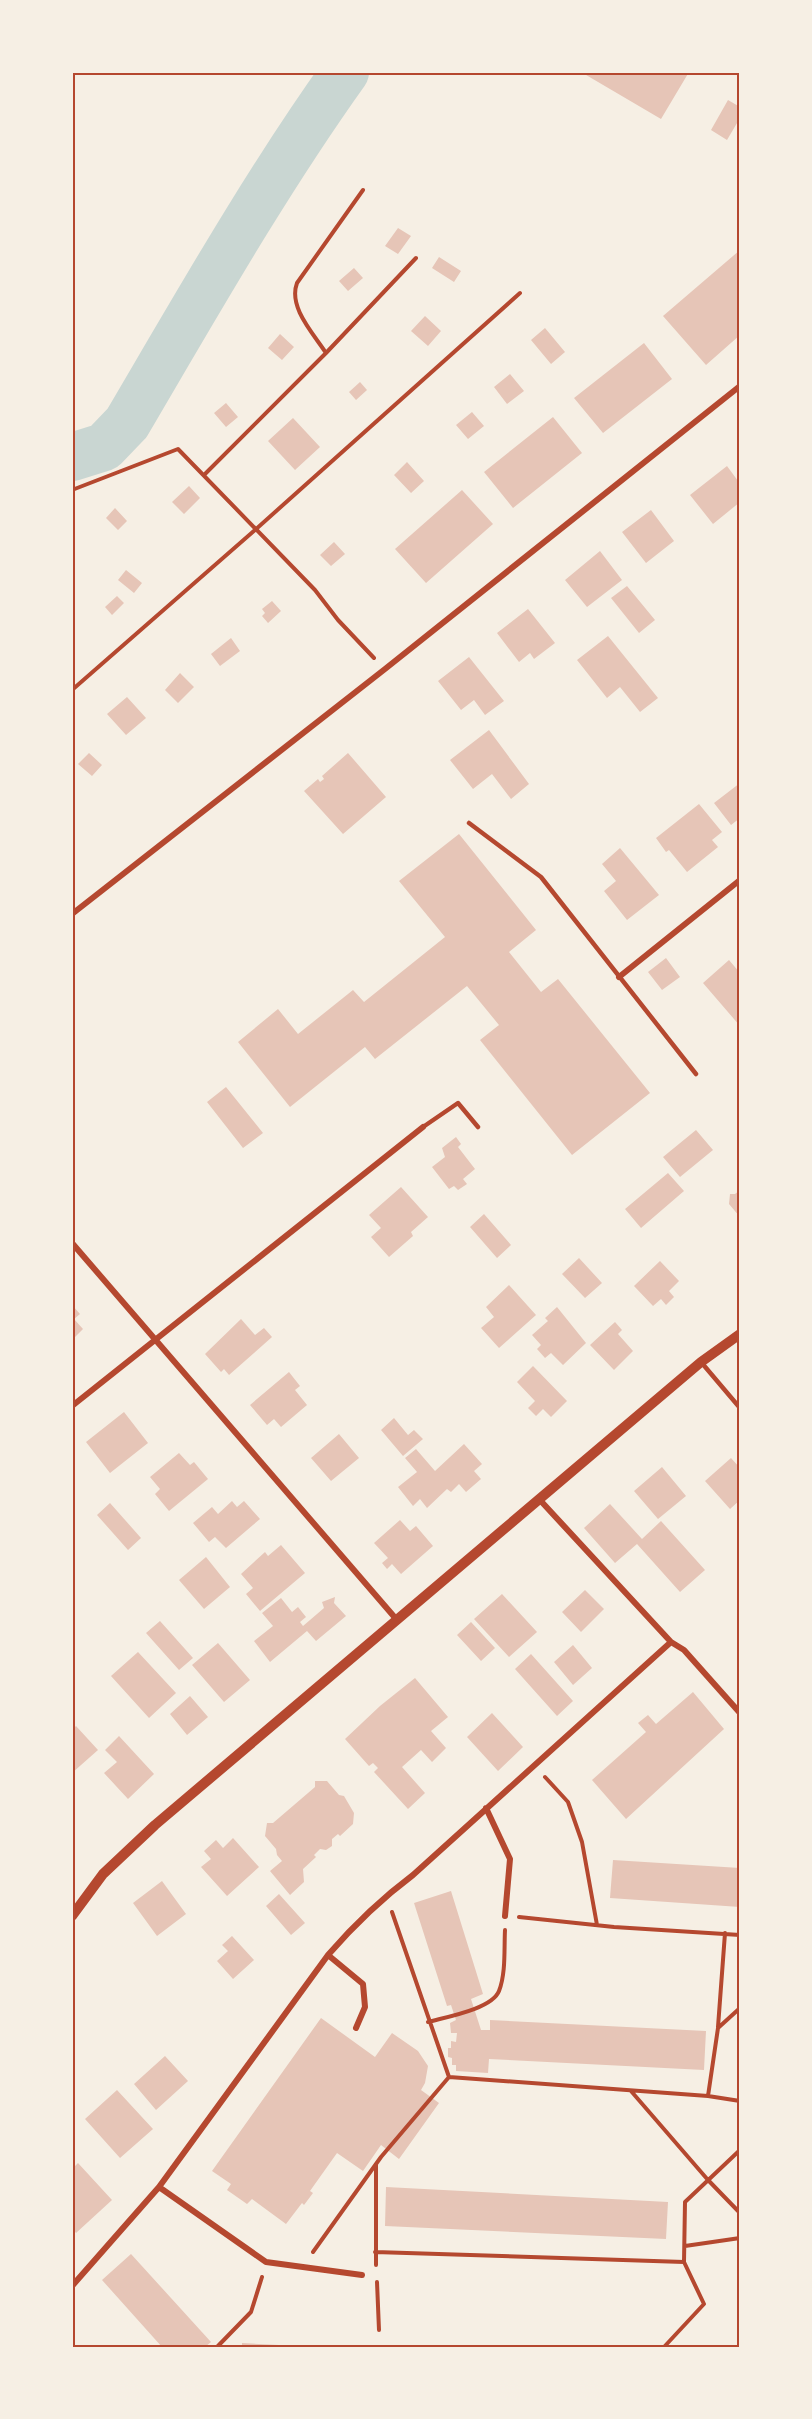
<svg xmlns="http://www.w3.org/2000/svg" width="812" height="2419" font-family="Figtree,sans-serif">
	<style>
		.lines { fill: none; stroke-linecap: round; stroke-linejoin: round }
		.river { stroke: #c9d6d2; stroke-width: 48 }
		.building { fill: #e6c5b7 }
		.path { stroke: #b5482f; stroke-width: 4 }
		.service { stroke: #b5482f; stroke-width: 4.5 }
		.minor { stroke: #b5482f; stroke-width: 6 }
		.tertiary { stroke: #b5482f; stroke-width: 10 }
		.neatline { fill: none; stroke: #b5482f; stroke-width: 2 }
	</style>
	<rect width="100%" height="100%" fill="#f6efe4"/>
	<g class="lines">
		<path class="river" d="M72,457L104,447L127,423C197,304 265,184 345,72"/>
	</g>
	<path class="building" d="M581,72H689L661,119Z
		M728,100L740,107V118L727,140L711,130Z
		M398,228L411,236L398,254L385,246Z
		M740,250V335L706,365L663,316Z
		M439,257L461,271L454,282L432,268Z
		M354,268L363,278L348,291L339,281Z
		M425,316L441,331L428,346L411,331Z
		M545,328L565,352L551,364L531,340Z
		M280,334L294,347L282,360L268,348Z
		M644,343L672,379L603,433L574,398Z
		M510,374L524,391L507,404L494,387Z
		M360,382L367,390L356,400L349,392Z
		M226,403L238,417L226,427L214,413Z
		M472,412L484,426L468,439L456,425Z
		M553,417L582,453L513,508L484,472Z
		M293,418L320,447L295,470L268,441Z
		M407,462L424,481L411,493L394,475Z
		M727,466L738,481L740,480V502L713,524L690,495Z
		M189,486L200,498L184,514L172,502Z
		M462,490L493,524L426,583L395,549Z
		M115,508L127,521L118,530L106,518Z
		M651,510L674,541L646,563L622,532Z
		M334,542L345,554L331,566L320,555Z
		M600,551L622,580L587,607L565,580Z
		M126,570L142,583L134,593L118,580Z
		M627,586L655,620L639,633L611,598Z
		M117,596L124,603L112,615L105,607Z
		M272,601L281,611L268,623L262,616L265,613L262,609Z
		M528,609L555,643L534,659L530,653L519,662L497,633Z
		M608,636L658,698L640,712L620,687L607,698L577,660Z
		M231,638L240,651L220,666L211,654Z
		M469,657L504,701L485,715L474,700L461,710L438,681Z
		M180,673L194,687L178,703L165,690Z
		M127,697L146,718L126,735L107,714Z
		M489,730L529,784L511,799L492,774L473,789L450,760Z
		M89,753L102,765L92,776L78,764Z
		M348,753L386,797L343,834L304,791L318,779L320,782L324,779L322,776Z
		M740,783V818L731,825L714,803Z
		M699,804L722,832L712,840L718,847L687,872L669,850L666,852L656,838Z
		M459,834L536,930L509,952L541,992L558,979L650,1093L572,1155L480,1040L499,1025L467,986L375,1059L365,1047L290,1107L238,1042L278,1009L298,1034L353,990L364,1002L445,937L399,881Z
		M620,848L659,895L627,920L604,891L616,881L602,864Z
		M666,958L680,977L662,990L648,972Z
		M729,960L740,973V1026L703,983Z
		M226,1087L263,1133L243,1148L207,1102Z
		M696,1130L713,1150L680,1177L663,1157Z
		M456,1137L461,1144L458,1147L475,1169L463,1179L467,1184L458,1190L454,1186L449,1189L432,1167L445,1157L442,1148Z
		M668,1173L684,1191L641,1228L625,1209Z
		M401,1187L428,1217L411,1232L413,1236L389,1257L371,1237L381,1228L369,1215Z
		M740,1190V1217L729,1204L730,1194H735Z
		M484,1214L511,1245L497,1258L470,1227Z
		M579,1258L602,1283L585,1298L562,1274Z
		M660,1261L679,1281L669,1291L674,1297L666,1305L661,1299L653,1306L634,1286Z
		M509,1285L536,1315L499,1348L481,1328L494,1317L486,1307Z
		M72,1305L80,1314L74,1319L83,1329L74,1338L72,1336Z
		M557,1307L586,1343L563,1365L551,1353L545,1358L537,1349L541,1345L532,1335L548,1321L545,1318Z
		M241,1319L255,1335L264,1328L272,1337L229,1375L224,1369L221,1372L205,1354Z
		M615,1322L622,1330L618,1334L633,1351L614,1370L590,1345Z
		M533,1366L567,1401L551,1417L543,1409L536,1416L528,1408L535,1401L517,1382Z
		M289,1372L300,1386L295,1390L307,1405L281,1427L274,1419L267,1425L250,1405Z
		M124,1412L148,1443L110,1473L86,1442Z
		M394,1418L408,1435L414,1430L423,1439L403,1456L381,1430Z
		M339,1434L359,1458L331,1481L311,1458Z
		M464,1444L482,1464L474,1471L481,1479L466,1492L459,1484L451,1492L447,1489L427,1508L420,1499L413,1506L398,1487L417,1472L405,1458L416,1449L435,1471Z
		M179,1453L190,1465L194,1462L208,1479L169,1511L155,1494L160,1489L150,1477Z
		M731,1458L740,1468V1500L730,1509L705,1481Z
		M662,1467L686,1496L658,1519L634,1491Z
		M232,1501L237,1507L244,1501L260,1519L226,1548L215,1537L209,1542L193,1523L212,1507L218,1514Z
		M110,1503L141,1538L128,1550L97,1515Z
		M610,1504L642,1539L661,1521L705,1570L680,1592L637,1544L615,1563L584,1528Z
		M400,1520L410,1531L416,1526L433,1546L401,1574L392,1564L387,1569L382,1563L388,1558L374,1543Z
		M281,1545L305,1573L260,1611L246,1594L253,1588L241,1574L265,1552L268,1556Z
		M206,1557L230,1587L204,1609L179,1580Z
		M585,1590L604,1609L581,1632L562,1612Z
		M502,1594L537,1632L509,1657L474,1619Z
		M335,1597L334,1603L346,1616L316,1641L307,1631L270,1662L254,1641L273,1626L262,1613L281,1598L292,1612L298,1607L306,1617L300,1622L303,1626L324,1608L322,1602Z
		M160,1621L193,1658L179,1670L146,1633Z
		M471,1622L495,1648L481,1661L457,1635Z
		M218,1643L250,1680L224,1702L192,1665Z
		M573,1645L592,1668L573,1685L554,1662Z
		M138,1652L176,1693L149,1718L111,1676Z
		M531,1654L573,1701L557,1716L515,1669Z
		M415,1678L448,1717L431,1731L446,1748L432,1762L421,1750L402,1767L425,1793L408,1809L374,1772L378,1768L373,1763L369,1766L345,1739L380,1706Z
		M693,1692L724,1729L626,1819L592,1780L646,1732L638,1723L648,1715L656,1724Z
		M190,1696L208,1717L187,1735L170,1714Z
		M492,1713L523,1747L498,1771L467,1737Z
		M76,1726L98,1750L72,1773V1730Z
		M119,1736L154,1774L128,1799L104,1773L117,1762L105,1750Z
		M315,1781H327L339,1795L344,1796L354,1813L353,1824L340,1836L338,1834L332,1839V1846L326,1850L320,1849L314,1855L316,1857L303,1869L304,1882L290,1895L270,1871L282,1861L277,1855L276,1849L265,1836L267,1823H273L315,1787Z
		M233,1838L259,1867L227,1896L201,1867L211,1859L204,1851L216,1840L223,1848Z
		M613,1860L740,1868V1907L610,1898Z
		M162,1881L186,1914L157,1936L133,1903Z
		M451,1891L483,1994L471,1999L481,2030H490V2020L706,2031L704,2070L489,2059L488,2073L456,2071V2065H452V2058L448,2057V2048H451V2041L456,2042L457,2033H451L450,2023L456,2020L451,2005L447,2006L414,1903Z
		M279,1894L305,1923L291,1935L266,1906Z
		M232,1936L254,1960L233,1979L217,1961L228,1951L222,1945Z
		M321,2018L375,2057L392,2033L418,2051L428,2066L425,2083L421,2090L439,2103L399,2159L381,2145L363,2171L337,2153L310,2191L313,2193L304,2205L302,2203L286,2224L252,2199L247,2204L227,2190L231,2184L212,2171Z
		M165,2056L188,2081L156,2110L134,2084Z
		M117,2090L153,2129L120,2158L85,2119Z
		M78,2163L112,2200L76,2233L72,2228V2169Z
		M386,2187L668,2202L666,2239L385,2226Z
		M131,2254L211,2342L205,2347H162L102,2280Z
		M242,2343L279,2345V2347H242Z"/>
	<g class="lines">
		<path class="path" d="M326,353C313,333 288,307 297,283L363,190
			M205,474L326,353L416,258
			M72,490L178,449L315,590L338,620L374,658
			M72,690L255,530L520,293
			M545,1777L568,1802L582,1842L597,1925
			M392,1912L449,2077L708,2096
			M519,1917L614,1927L740,1935
			M740,2008L718,2028L708,2096L740,2101
			M428,2022C446,2017 492,2009 499,1991C506,1973 504,1949 505,1930
			M718,2027L725,1933
			M631,2091L708,2180L740,2213
			M685,2246L740,2238
			M313,2252L381,2157L449,2077
			M375,2252L684,2262L685,2202L740,2150
			M376,2265V2165
			M377,2282L379,2330
			M217,2347L251,2312L262,2277
			M664,2347L704,2304L684,2262"/>
		<path class="service" d="M469,823L541,877L696,1074
			M423,1127L458,1103L478,1127
			M701,1362L740,1408"/>
		<path class="minor" d="M72,914L385,669L740,386
			M619,977L740,880
			M72,1243L397,1620
			M72,1406L423,1127
			M671,1642L684,1650L740,1713
			M486,1808L510,1859L505,1916
			M328,1955L363,1984L365,2007L356,2028
			M159,2187L266,2262L362,2275
			M72,2286L159,2187L328,1955C354,1925 381,1899 413,1875L671,1642L539,1499"/>
		<path class="tertiary" d="M72,1916L103,1874L155,1825L701,1362L740,1334"/>
	</g>
	<rect width="812" height="2419" fill="none" stroke="#f6efe4" stroke-width="147"/>
	<rect x="74" y="74" width="664" height="2272" class="neatline"/>
</svg>
